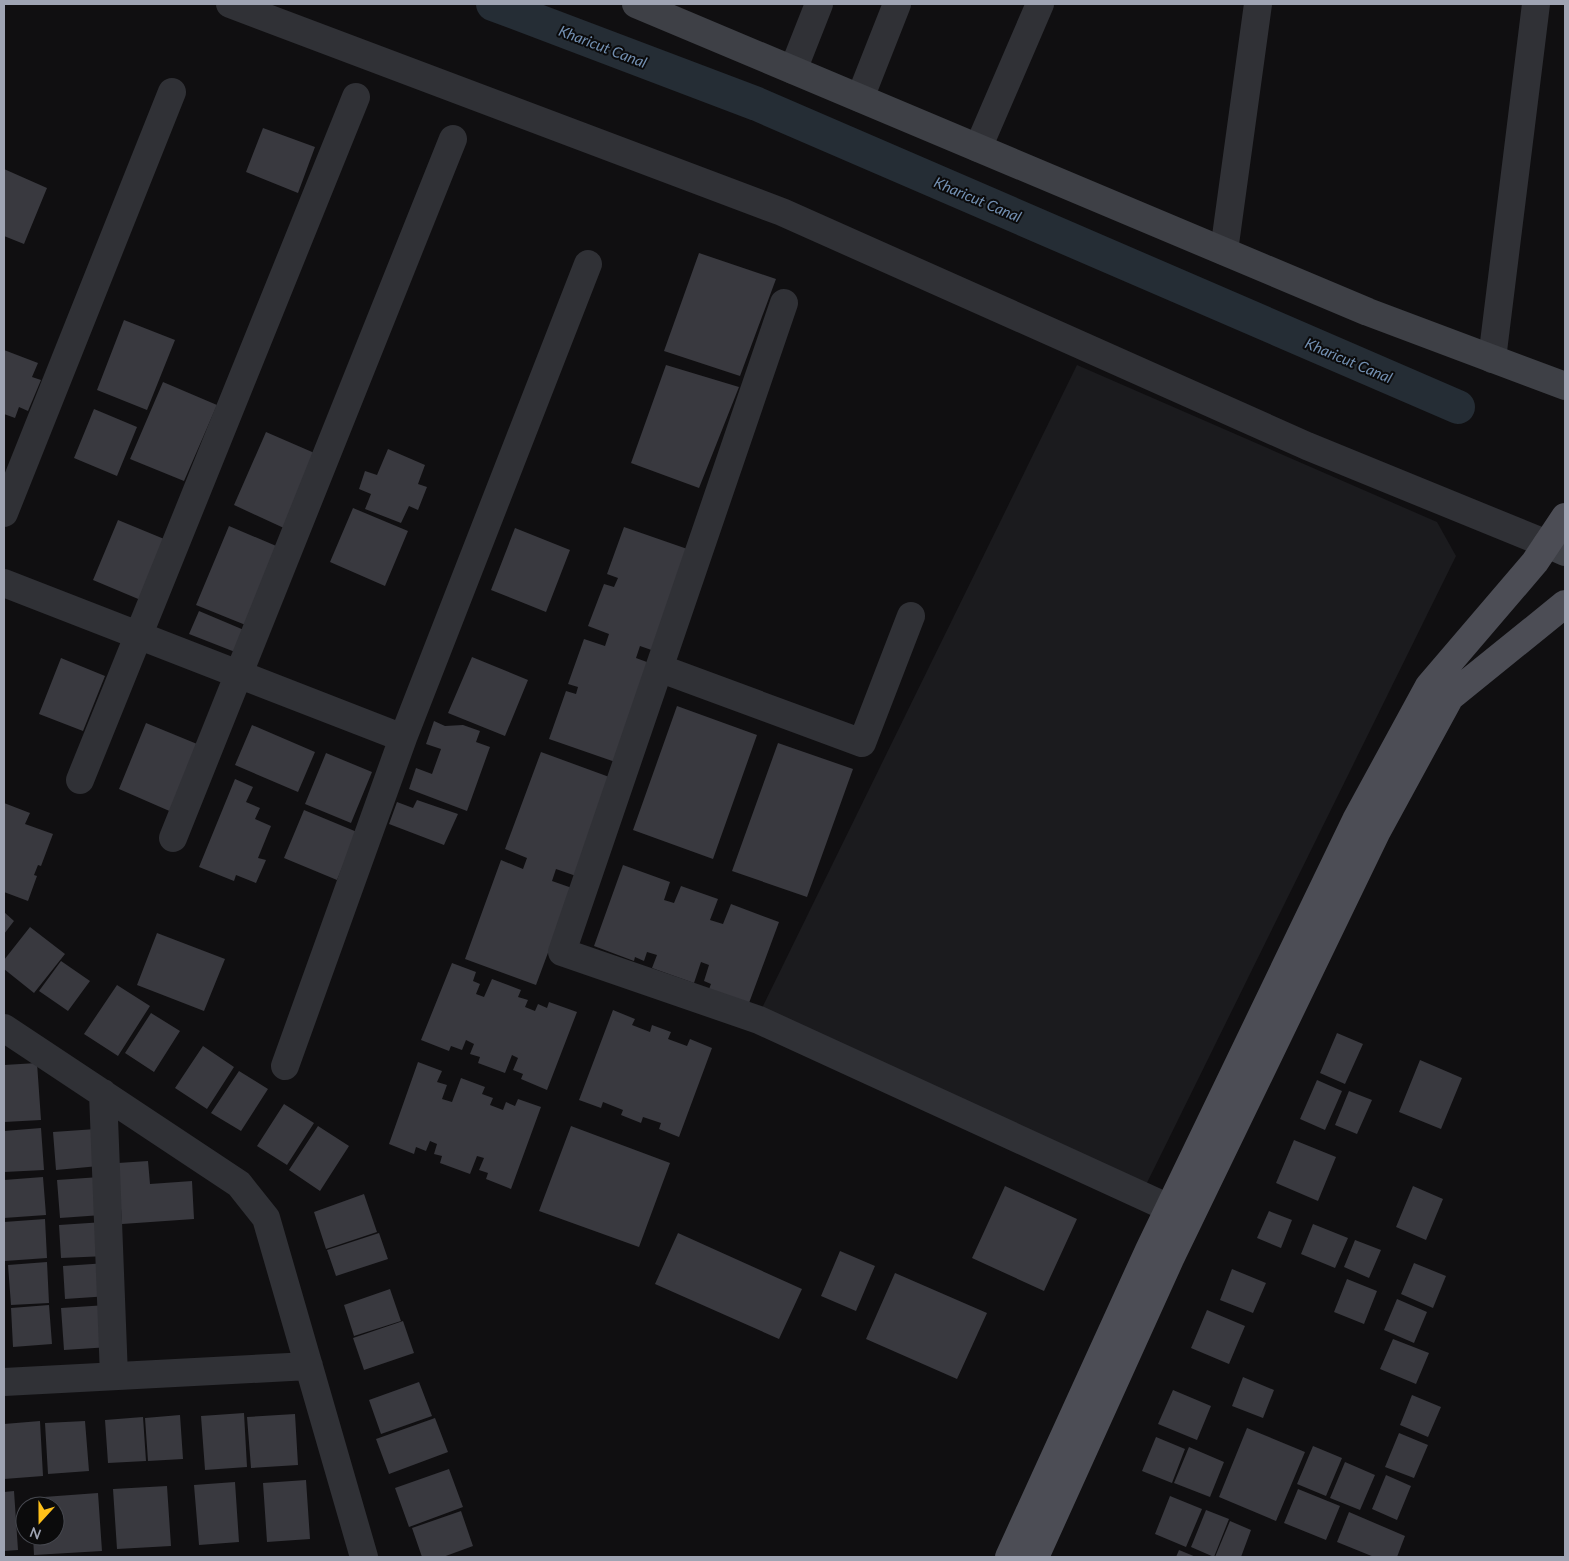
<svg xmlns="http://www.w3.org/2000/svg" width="1569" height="1561" font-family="Lato,sans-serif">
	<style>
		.built { fill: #1b1b1e }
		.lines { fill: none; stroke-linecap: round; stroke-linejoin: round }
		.canal { stroke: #252d35; stroke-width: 34 }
		.building { fill: #39393f }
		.street { stroke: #303136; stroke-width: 28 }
		.secondary { stroke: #3e4046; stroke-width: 28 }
		.primary { stroke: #4c4d55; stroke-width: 28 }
		.labels { text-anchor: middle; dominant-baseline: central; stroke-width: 4; stroke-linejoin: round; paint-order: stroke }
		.water-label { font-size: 15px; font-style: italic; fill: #7390b2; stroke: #0b0b0c }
	</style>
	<rect width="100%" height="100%" fill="#100f11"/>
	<path class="built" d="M1077,365L1437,522L1456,556L1141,1195L761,1010Z"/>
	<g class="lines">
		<path class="canal" d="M493,4L757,104L1458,407"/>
	</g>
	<path class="building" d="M263,128L315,147L298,193L246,172Z
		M4,169L47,188L24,244L4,236Z
		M699,253L776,279L740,376L664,351Z
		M124,320L175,340L147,410L97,390Z
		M4,350L38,363L32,377L41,380L28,411L19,407L15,418L4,414Z
		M666,365L739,387L699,488L631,463Z
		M163,382L217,405L184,481L130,459Z
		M94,409L137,427L117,476L74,458Z
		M266,432L319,455L286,529L234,505Z
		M388,449L425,465L418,484L427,487L418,510L409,506L401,523L365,509L371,494L359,489L365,471L377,475Z
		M353,508L408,531L385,586L330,562Z
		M118,520L169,541L143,601L93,580Z
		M229,526L281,548L248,626L196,605Z
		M624,527L696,552L660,653L640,646L636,658L655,665L621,764L549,739L566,691L576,694L578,687L568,684L584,639L605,646L609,634L588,626L604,584L614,587L618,578L607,574Z
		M515,528L570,550L546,612L491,590Z
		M199,611L244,630L235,652L189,634Z
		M472,657L528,680L505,736L448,713Z
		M61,658L105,676L83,731L39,714Z
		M677,706L757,735L713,859L633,830Z
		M434,721L445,726L463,725L480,731L476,742L490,747L467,811L409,789L416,768L432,774L441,749L426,744Z
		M146,723L202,746L174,813L119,789Z
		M252,725L315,752L298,792L235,765Z
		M778,743L853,769L807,897L732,871Z
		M541,752L612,778L576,876L556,869L552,881L572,888L536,985L465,959L501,860L523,869L527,858L505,849Z
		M326,753L372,772L351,823L305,804Z
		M235,779L253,787L246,802L260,808L255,819L271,826L258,858L266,860L256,883L236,875L234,881L199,867Z
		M417,800L458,814L444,845L389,824L397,802L413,808Z
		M4,803L30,813L25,824L53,834L41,866L38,865L34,875L37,876L28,901L4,892Z
		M304,810L357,832L337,880L284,858Z
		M623,865L670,882L664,900L674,903L681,886L718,899L710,920L723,924L731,904L779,922L749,1003L709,989L711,984L704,981L709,965L701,962L694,983L652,968L657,955L647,952L644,961L635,957L634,961L594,946Z
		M4,912L14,921L4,934Z
		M30,927L65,954L34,993L4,969V960Z
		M157,933L225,959L204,1011L137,985Z
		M61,961L90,981L68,1011L39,991Z
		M452,963L476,972L473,981L480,984L476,994L484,997L492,979L521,990L518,997L528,1000L525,1007L535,1011L538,1004L547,1008L549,1002L577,1012L547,1090L521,1079L523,1074L513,1070L518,1058L512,1055L505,1073L478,1063L480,1057L470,1054L474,1044L466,1040L462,1050L451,1046L449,1051L421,1040Z
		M117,985L150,1006L118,1056L84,1034Z
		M613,1010L635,1019L632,1025L650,1032L652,1025L671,1032L668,1039L687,1046L690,1039L712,1048L679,1137L659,1129L661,1123L643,1117L641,1123L621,1115L623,1110L603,1102L601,1108L579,1100Z
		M151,1013L180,1031L154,1072L125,1053Z
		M1337,1033L1363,1044L1345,1084L1320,1073Z
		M203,1046L234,1067L207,1109L175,1088Z
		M1420,1060L1462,1078L1441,1129L1399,1112Z
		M418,1062L442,1071L437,1082L447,1085L442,1099L452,1102L461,1078L485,1087L482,1094L493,1098L490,1105L503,1110L506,1102L515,1106L518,1099L541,1107L511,1189L486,1179L488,1173L479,1170L484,1158L477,1156L470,1174L440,1163L442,1156L434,1154L437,1144L430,1141L426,1151L416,1147L414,1154L389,1144Z
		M37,1063L41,1120L4,1122V1065Z
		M239,1071L268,1089L241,1131L211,1113Z
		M1317,1080L1342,1091L1325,1130L1300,1119Z
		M1349,1091L1372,1100L1357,1134L1335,1125Z
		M284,1104L314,1123L287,1165L257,1146Z
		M318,1126L349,1146L320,1191L289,1170Z
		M571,1126L670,1163L639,1247L539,1211Z
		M41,1128L44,1170L4,1172V1131Z
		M96,1129L99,1166L56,1170L53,1132Z
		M1294,1140L1336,1157L1318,1201L1276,1183Z
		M148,1161L150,1184L192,1181L194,1219L122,1224L118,1163Z
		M43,1177L46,1215L4,1218V1180Z
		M100,1177L102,1215L60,1218L57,1180Z
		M1005,1186L1077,1219L1044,1291L972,1258Z
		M1413,1186L1443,1199L1426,1240L1396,1227Z
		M364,1194L377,1232L326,1249L314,1212Z
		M1269,1211L1292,1220L1281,1248L1257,1238Z
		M45,1219L47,1258L5,1261L4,1222Z
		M104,1222L107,1256L61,1258L59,1225Z
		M1313,1224L1348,1238L1335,1268L1301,1254Z
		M379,1233L388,1259L336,1276L327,1250Z
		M678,1233L802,1289L779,1339L655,1284Z
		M1355,1240L1381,1250L1369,1278L1344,1267Z
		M840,1251L875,1266L856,1311L821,1296Z
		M47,1262L49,1303L11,1305L8,1265Z
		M107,1263L109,1296L65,1299L63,1266Z
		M1414,1263L1446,1276L1433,1308L1401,1294Z
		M1232,1269L1266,1283L1253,1313L1220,1300Z
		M895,1273L987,1313L957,1379L866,1339Z
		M1347,1279L1377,1291L1364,1324L1334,1312Z
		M390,1289L401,1321L354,1336L344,1305Z
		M1397,1299L1427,1312L1414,1343L1384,1330Z
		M49,1305L52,1344L13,1347L11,1308Z
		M107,1305L110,1347L64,1350L61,1308Z
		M1207,1310L1245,1326L1229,1364L1191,1348Z
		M403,1321L414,1353L364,1370L353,1338Z
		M1393,1339L1429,1353L1416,1384L1380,1369Z
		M1243,1377L1274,1390L1263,1418L1232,1406Z
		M419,1382L432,1416L381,1434L369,1400Z
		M1173,1390L1211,1406L1197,1440L1158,1424Z
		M1412,1395L1441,1407L1428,1437L1400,1425Z
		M244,1413L247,1467L205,1470L201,1416Z
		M295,1414L298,1465L251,1468L247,1417Z
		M180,1415L183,1459L148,1461L145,1418Z
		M143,1417L146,1461L108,1463L105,1420Z
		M435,1418L448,1452L389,1474L376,1439Z
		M40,1421L43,1476L4,1479V1424Z
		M85,1421L89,1471L48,1474L45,1423Z
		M1247,1428L1305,1452L1276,1521L1219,1497Z
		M1399,1433L1428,1445L1414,1478L1385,1467Z
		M1156,1437L1185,1449L1172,1483L1142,1471Z
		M1313,1446L1342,1458L1326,1496L1297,1484Z
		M1189,1447L1224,1462L1210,1497L1174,1483Z
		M1345,1462L1375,1475L1360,1510L1330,1498Z
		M449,1469L463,1507L409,1527L395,1488Z
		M1386,1475L1411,1486L1397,1520L1372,1509Z
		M306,1480L310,1539L267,1542L263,1483Z
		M235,1482L239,1542L199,1545L194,1485Z
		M167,1486L171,1546L117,1549L113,1489Z
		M1298,1489L1340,1506L1326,1540L1284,1523Z
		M14,1491L18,1550L4,1551V1492Z
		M98,1493L102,1551L34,1555L33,1536H55V1506H31L30,1498Z
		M1170,1496L1202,1509L1186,1547L1155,1534Z
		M1206,1510L1229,1519L1214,1557L1191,1547Z
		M461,1511L473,1546L443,1557H422L412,1528Z
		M1349,1512L1405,1536L1397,1557H1374L1337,1542Z
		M1230,1521L1251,1530L1241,1557H1215Z
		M1179,1550L1196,1557H1176Z"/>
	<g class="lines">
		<path class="street" d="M230,4L782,212L1307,446L1547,544
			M793,70L819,4
			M860,98L897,4
			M978,148L1040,4
			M1224,251L1258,4
			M784,303L562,952L759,1020L1169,1208
			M1492,359L1536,4
			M4,513L172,92
			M4,583L403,738
			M659,668L862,743L911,616
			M80,780L356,97
			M173,838L453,139
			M4,1028L239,1184L266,1218L364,1557
			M285,1066L403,738L588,264
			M103,1093L114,1376
			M4,1382L309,1366"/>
		<path class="secondary" d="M636,4L1368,312L1565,386
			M1547,544L1565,552"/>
		<path class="primary" d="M1009,1557L1149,1250L1356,820L1429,686L1535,562L1565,517
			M1035,1557L1170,1259L1377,831L1450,697L1565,604"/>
	</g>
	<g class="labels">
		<g class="water-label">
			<text transform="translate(603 46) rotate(21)">Kharicut Canal</text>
			<text transform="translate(978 199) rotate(23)">Kharicut Canal</text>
			<text transform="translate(1349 360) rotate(23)">Kharicut Canal</text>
		</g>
	</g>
	<rect width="1569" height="1561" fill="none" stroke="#9fa4b3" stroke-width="10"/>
	<g transform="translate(40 1521) rotate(201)"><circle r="24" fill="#0b0b0c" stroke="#46484f"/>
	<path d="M0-4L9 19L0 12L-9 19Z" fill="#ffc11a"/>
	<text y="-8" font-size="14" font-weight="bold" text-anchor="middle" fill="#9fa4b3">N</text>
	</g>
</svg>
